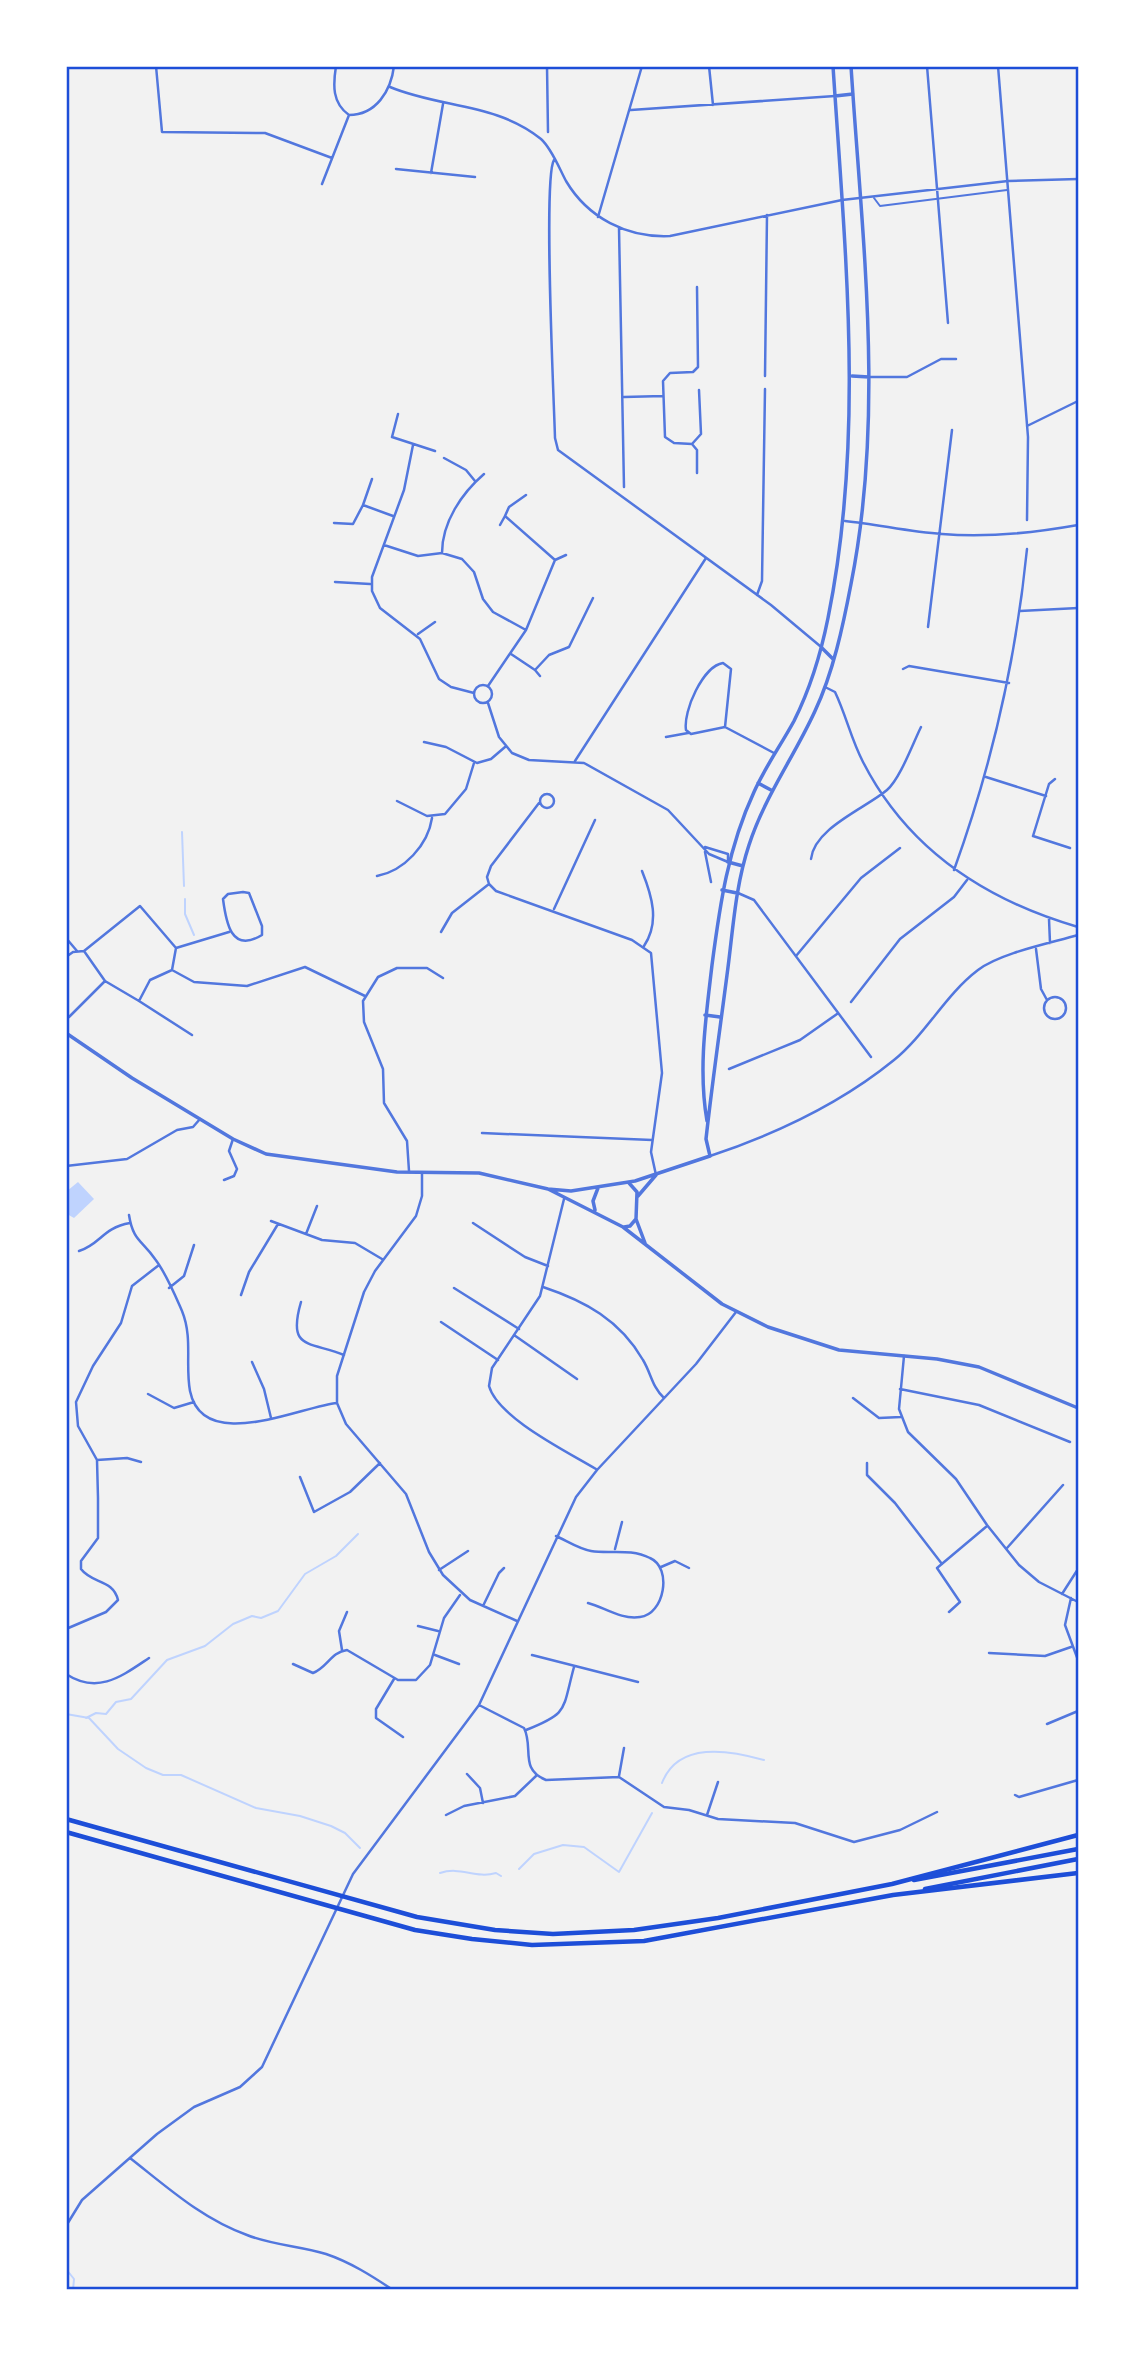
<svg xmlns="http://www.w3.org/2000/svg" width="1145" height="2356" font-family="'Nunito Sans',sans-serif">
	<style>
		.water { fill: #bfd3fe }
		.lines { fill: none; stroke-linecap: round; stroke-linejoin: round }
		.stream { stroke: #bfd3fe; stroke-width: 2 }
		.service { stroke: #5277de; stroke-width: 2 }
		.minor { stroke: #5277de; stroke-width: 2.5 }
		.tertiary { stroke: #5277de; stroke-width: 3.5 }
		.primary { stroke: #1d4ed8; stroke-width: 4.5 }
		.trunk { stroke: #1d4ed8; stroke-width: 4.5 }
		.neatline { fill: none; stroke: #1d4ed8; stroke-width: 2.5 }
	</style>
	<rect width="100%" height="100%" fill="#f2f2f2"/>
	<path class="water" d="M78,1182L94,1199L74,1218L67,1214V1191Z"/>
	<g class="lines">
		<path class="stream" d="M182,832L184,886
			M185,899V914L194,935
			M66,1714L89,1718L118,1749L146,1768L163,1775H181L256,1808L300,1816L331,1826L345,1833L360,1848
			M86,1718L96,1713L106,1714L116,1702L131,1699L167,1660L205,1646L233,1624L252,1616L261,1618L278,1611L305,1574L336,1556L358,1534
			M662,1783C678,1741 729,1750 764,1760
			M519,1869L534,1854L563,1845L584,1847L619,1872L652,1813
			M440,1873C461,1866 475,1879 496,1873L501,1876
			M66,2269L74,2279L73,2290"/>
		<path class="service" d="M874,198L880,206L1007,190"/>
		<path class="minor" d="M156,66L162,132L265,133L332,158
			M336,66C333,85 332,103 349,115C376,115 391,91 394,66
			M547,66L548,132
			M709,66L713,105
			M927,66L948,323
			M998,66L1028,437L1027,520
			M390,87C440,108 497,103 541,139C552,149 559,168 566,181C588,218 627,238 670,236L842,200L1008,181L1078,179
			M631,110L835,96
			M554,160C543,177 554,400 555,438L558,450L771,605L820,646
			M396,169L475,177
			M431,173L443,104
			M322,184L349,115
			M598,217L642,66
			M619,228L624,487
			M765,376L767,215
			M869,377H907L941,359H956
			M624,397L663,396
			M398,414L392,437L435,451
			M1027,426L1078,401
			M692,444L674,443L665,437L663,381L670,373L693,372L698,367L697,287
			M692,444L701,434L699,390
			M692,444L697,450V473
			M413,445L404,490L372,577V591L380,608L420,639L439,679L451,687L474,693
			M444,458L466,470L475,481
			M363,505L372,479
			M505,516L509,507L526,495
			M845,521C877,524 909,532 942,534C988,538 1033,533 1078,525
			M334,523L353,524L363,505L393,516
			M500,525L505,516L555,560
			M384,545L418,556L442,553L462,559L474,572L483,599L493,612L526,630
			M442,553C442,522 462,493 484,474
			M335,582L370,584
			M757,595L762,581L765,389
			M1020,611L1078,608
			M928,627L952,430
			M418,634L435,622
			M511,654L535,670L549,655L569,647L593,598
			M903,669L909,666L1009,683
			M535,670L540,676
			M474 694a9 9 0 1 1 18 0a9 9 0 1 1-18 0Z
			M488,686L526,630L555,560L566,555
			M825,687L835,692C846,715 851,739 863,762C908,850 985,900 1078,927
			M488,703L499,737L512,753L529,760L584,763L668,810L709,854L728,862
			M725,727L731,669L723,663C703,666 683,711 686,730L691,734L725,727L774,753
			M666,737L688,733
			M424,742L446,747L477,763L491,759L505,747
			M575,761L706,558
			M986,777L1046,796
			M1055,779L1049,784L1033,836L1070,848
			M540 801a7 7 0 1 1 14 0a7 7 0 1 1-14 0Z
			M397,801L427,816L445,814L466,789L474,763
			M705,847L728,854V862
			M705,852L711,882
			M811,859C814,828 866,808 887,790C900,779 913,743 921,727
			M954,870C992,765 1016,660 1027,549
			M642,871C652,896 660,922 644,946
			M377,876C404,871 428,845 432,818
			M489,884L496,891L632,940L651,953L662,1073L651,1152L656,1175
			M489,884L487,877L491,866L539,803
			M243,892L249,893L262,926V935C231,954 226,922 223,899L228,894Z
			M738,893L754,900L871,1057
			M554,909L595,820
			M1049,919L1050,943
			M441,932L452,913L489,884
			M66,938L77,951
			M176,948L229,932
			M1036,949L1041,989L1047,1000
			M796,956L861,878L900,848
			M66,957L73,952L84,951
			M172,970L176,948L140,906L84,951L105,981L139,1001L150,980L172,970L194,982L247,986L305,967L365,996
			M1044 1008a11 11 0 1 1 22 0a11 11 0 1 1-22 0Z
			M139,1001L192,1035
			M851,1002L900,939L954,897L967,880
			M69,1017L105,981
			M729,1069L800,1040L837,1014
			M482,1133L652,1140
			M710,1156C776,1134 840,1104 894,1060C926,1034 945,995 978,970C1000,953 1051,943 1078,935
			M66,1166L127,1159L177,1130L193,1127L200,1119
			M409,1171L407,1141L384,1103L383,1069L364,1022L363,1001L378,977L397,968H427L443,978
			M422,1174V1196L416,1216L375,1271L364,1292L337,1376V1403L346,1424L406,1494L429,1552L443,1575L470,1600L517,1621
			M224,1180L234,1176L237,1169L229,1151L233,1139
			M564,1199L540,1296L492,1368L489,1386C498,1418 568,1452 596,1469
			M129,1215C133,1241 142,1240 155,1259C166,1273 175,1295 182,1311C193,1338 185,1364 190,1391C203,1454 299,1407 337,1403
			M271,1221L322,1240L355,1243L382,1259
			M473,1223L525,1257L548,1266
			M306,1234L317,1206
			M79,1251C101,1244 102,1228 130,1223
			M543,1287C585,1301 620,1320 643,1360C651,1373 652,1387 664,1398
			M169,1288L184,1276L194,1245
			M454,1288L519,1329
			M241,1295L249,1272L278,1224
			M301,1302C287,1350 309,1341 344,1355
			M441,1322L498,1360
			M514,1335L577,1379
			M904,1356L899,1409L908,1432L956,1479L987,1525L1019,1565L1039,1582L1078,1602
			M252,1362L264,1389L271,1418
			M900,1389L979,1405L1070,1442
			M148,1394L174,1408L194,1402
			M853,1398L879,1418L901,1417
			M97,1460L127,1458L141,1462
			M867,1463V1475L895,1503L942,1564
			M300,1477L314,1512L350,1492L380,1463
			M556,1536C567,1541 579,1549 591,1551C611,1554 630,1548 650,1558C673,1568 664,1615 640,1617C621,1620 604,1607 588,1603
			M1007,1548L1063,1485
			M615,1549L622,1522
			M661,1567L675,1561L689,1568
			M439,1570L468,1551
			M1062,1594L1078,1569
			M1071,1598L1065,1625L1078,1660
			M483,1606L499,1573L504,1568
			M949,1612L960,1602L937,1568L987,1526
			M418,1626L438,1631
			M66,1629L106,1612L118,1600C113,1579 92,1584 81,1569V1561L98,1538V1498L97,1460L78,1426L76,1402L93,1366L121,1323L132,1286L159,1265
			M342,1650L339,1631L347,1612
			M989,1653L1045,1656L1071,1647
			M435,1655L459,1664
			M532,1655L638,1682
			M293,1664L313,1673C327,1668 331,1652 347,1650L398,1680H416L430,1665L444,1618L460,1595
			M66,1674C98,1695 122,1676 149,1658
			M394,1679L376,1709V1718L403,1737
			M479,1705L524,1728C534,1748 519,1769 546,1780L619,1777L664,1807L689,1810L718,1819L795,1823L854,1842L900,1830L937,1812
			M1047,1724L1078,1711
			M526,1730C569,1713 562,1711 574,1667
			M467,1774L480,1788L483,1803
			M619,1776L624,1748
			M1015,1795L1019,1797L1078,1780
			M446,1815L464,1806L515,1796L536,1776
			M707,1815L718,1782
			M130,2158C167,2187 202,2219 247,2235C272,2245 300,2246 326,2254C350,2262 372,2276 393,2290
			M66,2226L82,2200L157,2134L194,2107L240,2087L262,2067L353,1874L479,1705L576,1497L597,1470L696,1364L736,1312"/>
		<path class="tertiary" d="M835,96L853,94
			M852,376L869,377
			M822,648L833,659
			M758,783L771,790
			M728,862L743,866
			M722,890L737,893
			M705,1015L720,1017
			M66,1033L132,1078L233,1139L266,1154L397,1172L479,1173L548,1189L571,1191L635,1181L710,1156L706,1139C712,1084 720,1029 727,975C733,931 735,887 749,845C765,796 794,757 815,711C833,673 843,626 851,584C885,414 862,238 851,66
			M707,1121C698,1069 706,1017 712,965C720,904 728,848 754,792C765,767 781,745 794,721C810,689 821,653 828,618C865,436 845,251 833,66
			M548,1189L623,1227L722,1304L768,1327L839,1350L937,1359L979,1367L1078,1408
			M638,1196L656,1175
			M595,1210L593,1201L598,1188
			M636,1219L645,1243
			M624,1227L630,1226L636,1219L637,1192L629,1183"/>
		<path class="primary" d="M914,1880L1078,1849
			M925,1889L1078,1859"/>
		<path class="trunk" d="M66,1819L417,1917L495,1930L553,1934L634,1930L718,1918L892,1884L1078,1835
			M66,1832L415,1930L472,1939L532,1945L644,1941L893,1895L1078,1873"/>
	</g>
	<rect width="1145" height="2356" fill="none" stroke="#ffffff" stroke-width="136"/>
	<rect x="68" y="68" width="1009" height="2220" class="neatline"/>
</svg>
